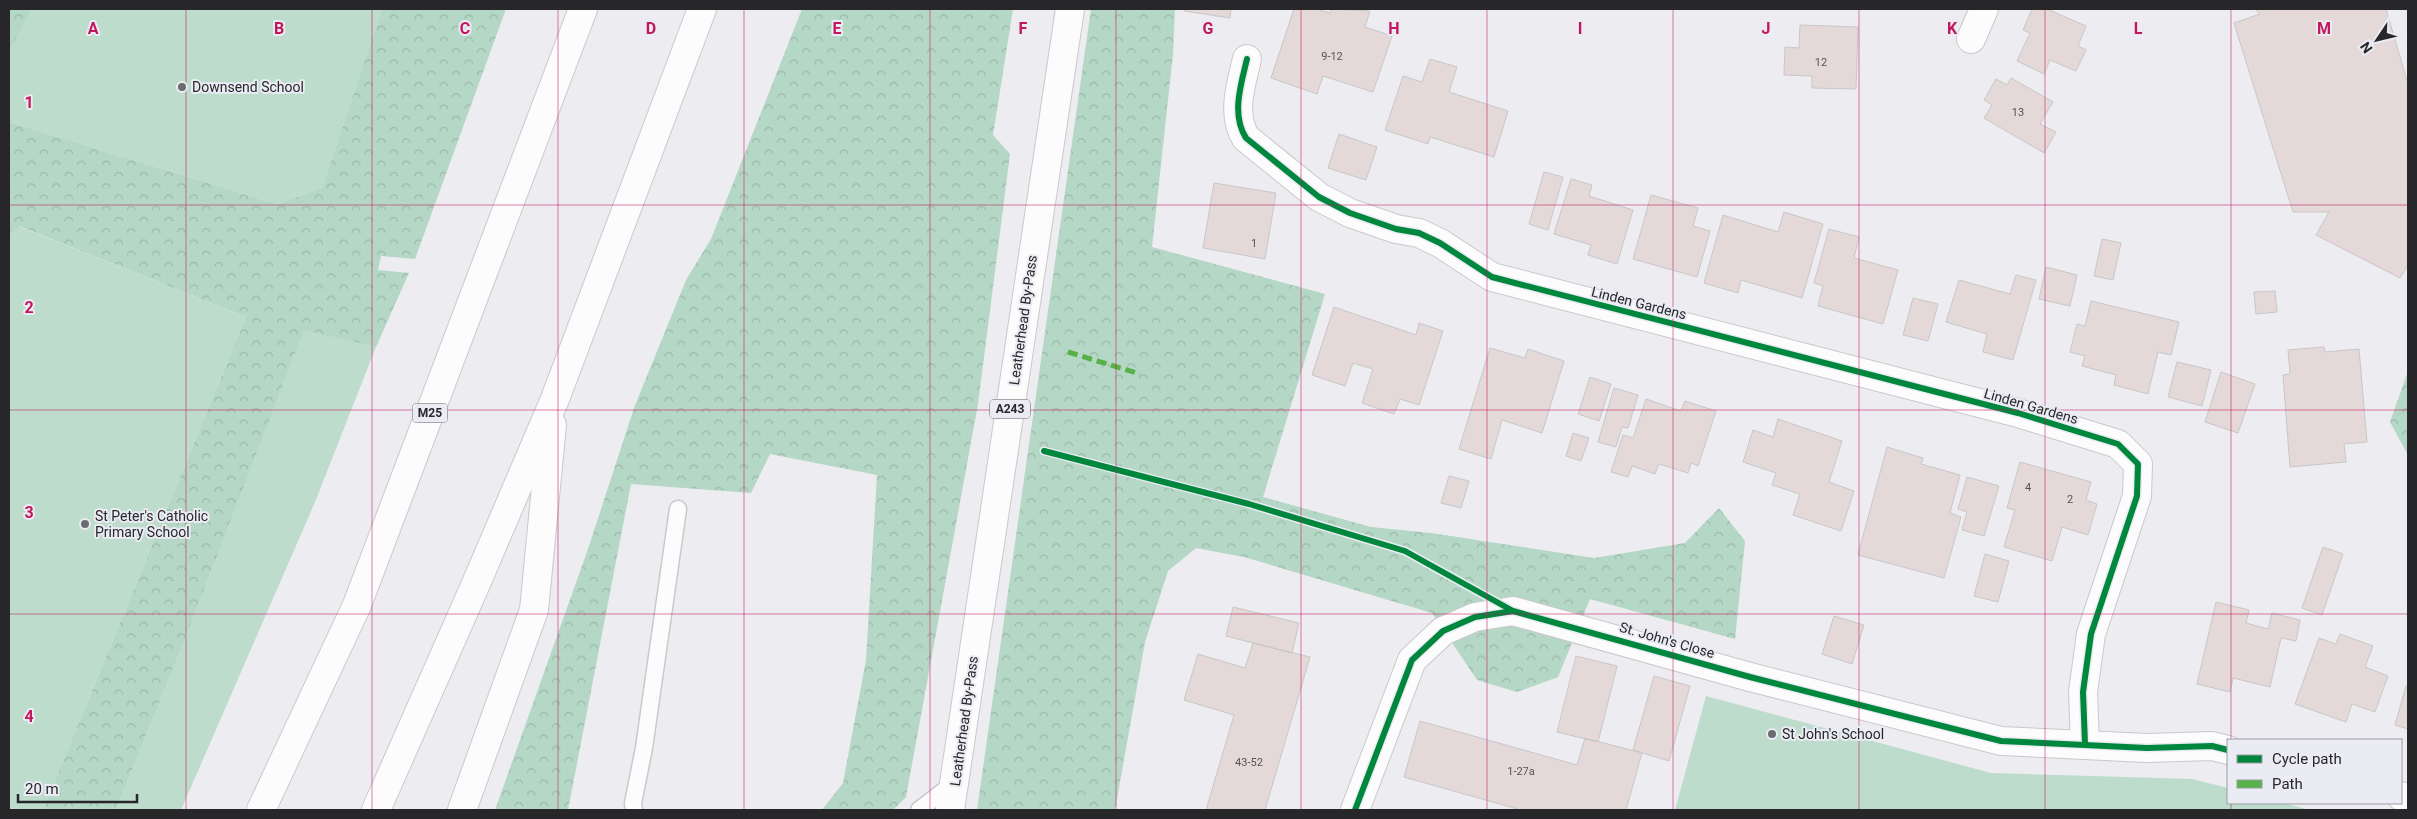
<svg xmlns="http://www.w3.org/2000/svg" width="2417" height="819" font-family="Roboto,sans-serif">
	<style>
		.green { fill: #bddccc }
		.forest { fill: url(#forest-crowns) }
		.building { fill: #e5d8d8; stroke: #c8c7c8 }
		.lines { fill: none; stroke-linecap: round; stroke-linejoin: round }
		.service-casing { stroke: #c9c9cd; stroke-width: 19 }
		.minor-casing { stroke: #c9c9cd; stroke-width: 30 }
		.trunk-casing { stroke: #c9c9cd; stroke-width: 30 }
		.motorway-casing { stroke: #c9c9cd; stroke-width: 30 }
		.service { stroke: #fcfcfd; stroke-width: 16 }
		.minor { stroke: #fcfcfd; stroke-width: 28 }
		.trunk { stroke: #fcfcfd; stroke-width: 28 }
		.motorway { stroke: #fcfcfd; stroke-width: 28 }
		.quiet { stroke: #56b246; stroke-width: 5; stroke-dasharray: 10 5; stroke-linecap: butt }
		.cycleway-casing { stroke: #eaebf3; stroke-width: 9 }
		.cycleway { stroke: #00873e; stroke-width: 6 }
		.grid { fill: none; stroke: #c2185b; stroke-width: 1; stroke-opacity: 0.55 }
		.poi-dot { fill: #6c6c70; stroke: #eaebf3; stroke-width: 2 }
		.labels { text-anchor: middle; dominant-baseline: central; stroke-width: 4; stroke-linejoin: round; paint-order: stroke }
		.number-label { font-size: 11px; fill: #565356 }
		.shield { fill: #eaebf3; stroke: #626266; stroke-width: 1 }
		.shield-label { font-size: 12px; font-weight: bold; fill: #27272a }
		.poi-label { font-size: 14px; fill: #27272a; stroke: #eaebf3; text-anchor: start }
		.street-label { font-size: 14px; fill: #27272a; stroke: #eaebf3 }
		.grid-label { font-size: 16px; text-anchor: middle; font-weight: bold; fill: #c2185b; stroke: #eaebf3; stroke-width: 4; stroke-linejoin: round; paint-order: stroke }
	</style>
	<defs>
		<pattern id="forest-crowns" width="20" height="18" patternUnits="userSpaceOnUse" patternTransform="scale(1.25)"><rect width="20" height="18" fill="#b5d7c5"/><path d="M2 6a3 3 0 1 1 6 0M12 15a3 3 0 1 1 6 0" fill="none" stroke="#9cb9a9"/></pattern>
	</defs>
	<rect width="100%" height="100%" fill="#ececf1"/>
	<path class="green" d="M32,9H382L322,188L277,204L9,122V52Z
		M18,226L246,317L43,810H9V235Z
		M304,329L376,347L315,502L181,810H116L189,629Z
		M1706,696L1991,773L2192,779L2228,788V803H2283L2310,810H1675Z"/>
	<path class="forest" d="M9,9H32L9,52Z
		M382,9H506L415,259L381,256L378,270L409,273L376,347L304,330L189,629L116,810H43L246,317L19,226L9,235V122L277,204L322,188Z
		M802,9H1013L993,135L1010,154L978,404L906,797L893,810H822L843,783L866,660L877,475L770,454L751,493L631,484L568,810H495L588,549L634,408L686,280L711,239Z
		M1091,9H1175L1173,54L1152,247L1325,294L1263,497L1371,527L1431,533L1594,558L1685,543L1719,508L1745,541L1735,639L1590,599L1558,677L1517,692L1477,680L1432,613L1244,557L1196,548L1168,571L1145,642L1115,810H977Z
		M2408,371V455L2390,422Z"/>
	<path class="building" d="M1184,9H1231L1230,18L1184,11Z
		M1294,9H1317L1330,13L1331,9L1370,11L1365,27L1392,36L1373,92L1323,76L1317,94L1271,78Z
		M2032,9H2047L2086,26L2078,46L2086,50L2076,71L2050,60L2044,74L2017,61L2030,33L2023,30Z
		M2255,9H2386L2408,84V265L2400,278L2316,235L2329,212H2293L2234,23L2260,14Z
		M1800,25L1858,27L1856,89L1812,88V76L1784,75L1785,47L1799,48Z
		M1430,59L1457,67L1449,92L1508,111L1494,157L1430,137L1428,144L1385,130L1403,76L1422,82Z
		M2011,78L2053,102L2040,124L2056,132L2044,153L1984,118L1992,105L1984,100L1996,79L2007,85Z
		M1339,134L1377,147L1366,180L1328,168Z
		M1544,172L1563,177L1548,230L1529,224Z
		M1571,179L1592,185L1589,196L1633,210L1617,264L1588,255L1591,245L1554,234Z
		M1214,183L1276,193L1265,259L1203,248Z
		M1651,195L1698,208L1693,226L1710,231L1697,277L1633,259Z
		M1784,212L1823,224L1802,298L1741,280L1738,293L1704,283L1723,215L1778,232Z
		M1829,229L1859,237L1854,258L1898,270L1883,324L1818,306L1823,286L1814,283Z
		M2102,239L2121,243L2113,280L2094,276Z
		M2046,267L2077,275L2070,306L2039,299Z
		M2016,275L2036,280L2013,360L1983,352L1987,334L1946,322L1959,280L2010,294Z
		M2275,291L2277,312L2256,314L2254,292Z
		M1913,298L1938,304L1928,341L1903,335Z
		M2091,301L2179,322L2171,355L2158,352L2148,394L2114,385L2116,375L2082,366L2085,356L2070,352L2077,324L2085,326Z
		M1334,307L1416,335L1419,323L1443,331L1419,405L1400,399L1394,414L1362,403L1373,369L1353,363L1345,386L1312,375Z
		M2324,347L2325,352L2359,349L2367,442L2344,444L2346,462L2290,467L2283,375L2290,374L2288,350Z
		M1490,348L1525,358L1528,349L1564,361L1542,433L1502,420L1491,459L1459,449Z
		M2177,362L2211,370L2202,406L2168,397Z
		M2221,372L2255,384L2238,433L2205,422Z
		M1590,377L1611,384L1599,421L1578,414Z
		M1614,388L1638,395L1628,428L1622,427L1616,447L1598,442Z
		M1646,399L1681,411L1685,401L1716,411L1698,466L1691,463L1688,473L1659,464L1655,474L1632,466L1628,477L1611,472L1623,435L1633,438Z
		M1778,419L1842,441L1829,482L1854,491L1841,531L1793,515L1800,494L1772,485L1776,473L1743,462L1753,430L1773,437Z
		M1573,433L1589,438L1581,461L1566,456Z
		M1887,447L1923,458L1921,464L1960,475L1950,513L1961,517L1944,578L1858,555Z
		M2020,462L2091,482L2086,500L2097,504L2088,535L2062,527L2052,561L2004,547L2015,510L2007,508Z
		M1449,476L1469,481L1461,508L1441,503Z
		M1967,477L1999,486L1984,536L1962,530L1967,512L1958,509Z
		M2323,547L2343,554L2322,615L2302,608Z
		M1985,554L2009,561L1998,602L1974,596Z
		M2216,602L2249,610L2246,623L2268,629L2272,613L2300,620L2296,641L2281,638L2270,687L2233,678L2230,692L2197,684Z
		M1233,607L1299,623L1292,653L1226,636Z
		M1834,616L1864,625L1852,664L1822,654Z
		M2340,634L2373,646L2365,667L2388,676L2375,712L2352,704L2346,722L2295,704L2319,638L2336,644Z
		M1253,643L1310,657L1265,810H1206L1234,715L1184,700L1198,654L1245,668Z
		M1576,656L1617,666L1598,742L1557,732Z
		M1654,676L1690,686L1669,761L1633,750Z
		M2406,686H2408V729L2395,725Z
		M1420,721L1577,765L1585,738L1642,753L1626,810H1521L1404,777Z"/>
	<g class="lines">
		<defs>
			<path id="service" d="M634,810L633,803L644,748L678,509
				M919,810L954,783"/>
			<path id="minor" d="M1971,39L1984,9
				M1247,59C1241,84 1231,115 1246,138L1319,197L1350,213L1396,229L1419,233L1440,243L1492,277L2018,413L2118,444L2138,464L2137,496L2091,634L2083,692L2085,744
				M2401,796L2408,798
				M1355,810L1412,660L1443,631L1475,617L1513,611L1750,677L2001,741L2147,748L2212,746L2228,750"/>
			<path id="trunk" d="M950,810L1070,9"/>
			<path id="motorway" d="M261,810L357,605L583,9
				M376,810L475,586L555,399L702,9
				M462,810L534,610L552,425"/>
		</defs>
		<use href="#service" class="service-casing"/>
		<use href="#minor" class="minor-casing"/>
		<use href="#trunk" class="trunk-casing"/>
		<use href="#motorway" class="motorway-casing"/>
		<use href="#service" class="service"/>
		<use href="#minor" class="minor"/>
		<use href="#trunk" class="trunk"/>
		<use href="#motorway" class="motorway"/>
		<path class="quiet" d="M1068,352L1140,374"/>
		<defs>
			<path id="cycleway" d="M1247,59C1241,84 1231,115 1246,138L1319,197L1350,213L1396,229L1419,233L1440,243L1492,277L2018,413L2118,444L2138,464L2137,496L2091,634L2083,692L2085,744
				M1044,451L1249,504L1405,551L1513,611
				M1355,810L1412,660L1443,631L1475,617L1513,611L1750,677L2001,741L2147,748L2212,746L2228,750"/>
		</defs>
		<use href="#cycleway" class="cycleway-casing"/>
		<use href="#cycleway" class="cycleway"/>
	</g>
	<path class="grid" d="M186,9V810M372,9V810M558,9V810M744,9V810M930,9V810M1116,9V810M1301,9V810M1487,9V810M1673,9V810M1859,9V810M2045,9V810M2231,9V740M9,205H2408M9,410H2408M9,614H2408M2231,803V810"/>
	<g class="poi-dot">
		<circle cx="182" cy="87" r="5"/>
		<circle cx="85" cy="524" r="5"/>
		<circle cx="1772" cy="734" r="5"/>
	</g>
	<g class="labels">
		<g class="number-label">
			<text x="1332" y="56">9-12</text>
			<text x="1821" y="62">12</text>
			<text x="2018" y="112">13</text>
			<text x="1254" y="243">1</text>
			<text x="2028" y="487">4</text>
			<text x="2070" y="499">2</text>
			<text x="1249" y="762">43-52</text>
			<text x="1521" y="771">1-27a</text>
		</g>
		<g class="shield">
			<rect x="990" y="399.5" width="40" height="19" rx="4"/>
			<rect x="412.5" y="403.5" width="35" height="19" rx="4"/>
		</g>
		<g class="shield-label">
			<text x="1010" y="409">A243</text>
			<text x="430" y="413">M25</text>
		</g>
		<g class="poi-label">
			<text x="192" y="87">Downsend School</text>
			<text x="95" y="516">St Peter's Catholic<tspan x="95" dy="16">Primary School</tspan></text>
			<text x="1782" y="734">St John's School</text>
		</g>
		<g class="street-label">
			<text transform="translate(1639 303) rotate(14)">Linden Gardens</text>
			<text transform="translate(1023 320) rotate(-82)">Leatherhead By-Pass</text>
			<text transform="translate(2031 406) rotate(16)">Linden Gardens</text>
			<text transform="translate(1667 640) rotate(16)">St. John's Close</text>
			<text transform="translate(964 721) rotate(-82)">Leatherhead By-Pass</text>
		</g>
	</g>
	<g class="grid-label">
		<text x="93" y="34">A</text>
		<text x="279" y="34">B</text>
		<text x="465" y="34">C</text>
		<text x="651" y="34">D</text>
		<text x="837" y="34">E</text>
		<text x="1023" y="34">F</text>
		<text x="1208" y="34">G</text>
		<text x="1394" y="34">H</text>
		<text x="1580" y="34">I</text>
		<text x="1766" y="34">J</text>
		<text x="1952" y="34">K</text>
		<text x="2138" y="34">L</text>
		<text x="2324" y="34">M</text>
		<text x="29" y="108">1</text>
		<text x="29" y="313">2</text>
		<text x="29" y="518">3</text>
		<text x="29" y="722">4</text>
	</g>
	<rect width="2417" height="819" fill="none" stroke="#27272a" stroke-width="20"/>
	<rect x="2227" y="739" width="175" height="65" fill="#eaebf3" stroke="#9c9da3"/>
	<rect x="2237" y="755" width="25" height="8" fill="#00873e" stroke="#9c9da3"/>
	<text x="2272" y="764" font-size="15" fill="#27272a">Cycle path</text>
	<rect x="2237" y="780" width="25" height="8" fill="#56b246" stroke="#9c9da3"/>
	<text x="2272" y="789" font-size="15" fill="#27272a">Path</text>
	<g transform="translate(2377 40) rotate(235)" stroke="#eaebf3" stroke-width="4" paint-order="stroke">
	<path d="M0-4L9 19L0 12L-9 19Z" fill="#27272a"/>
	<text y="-8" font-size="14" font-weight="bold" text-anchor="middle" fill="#27272a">N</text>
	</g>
	<path d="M18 794v8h119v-8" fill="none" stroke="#27272a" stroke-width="2.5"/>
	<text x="25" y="794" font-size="15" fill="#27272a" stroke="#eaebf3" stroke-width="4" paint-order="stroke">20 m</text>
</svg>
